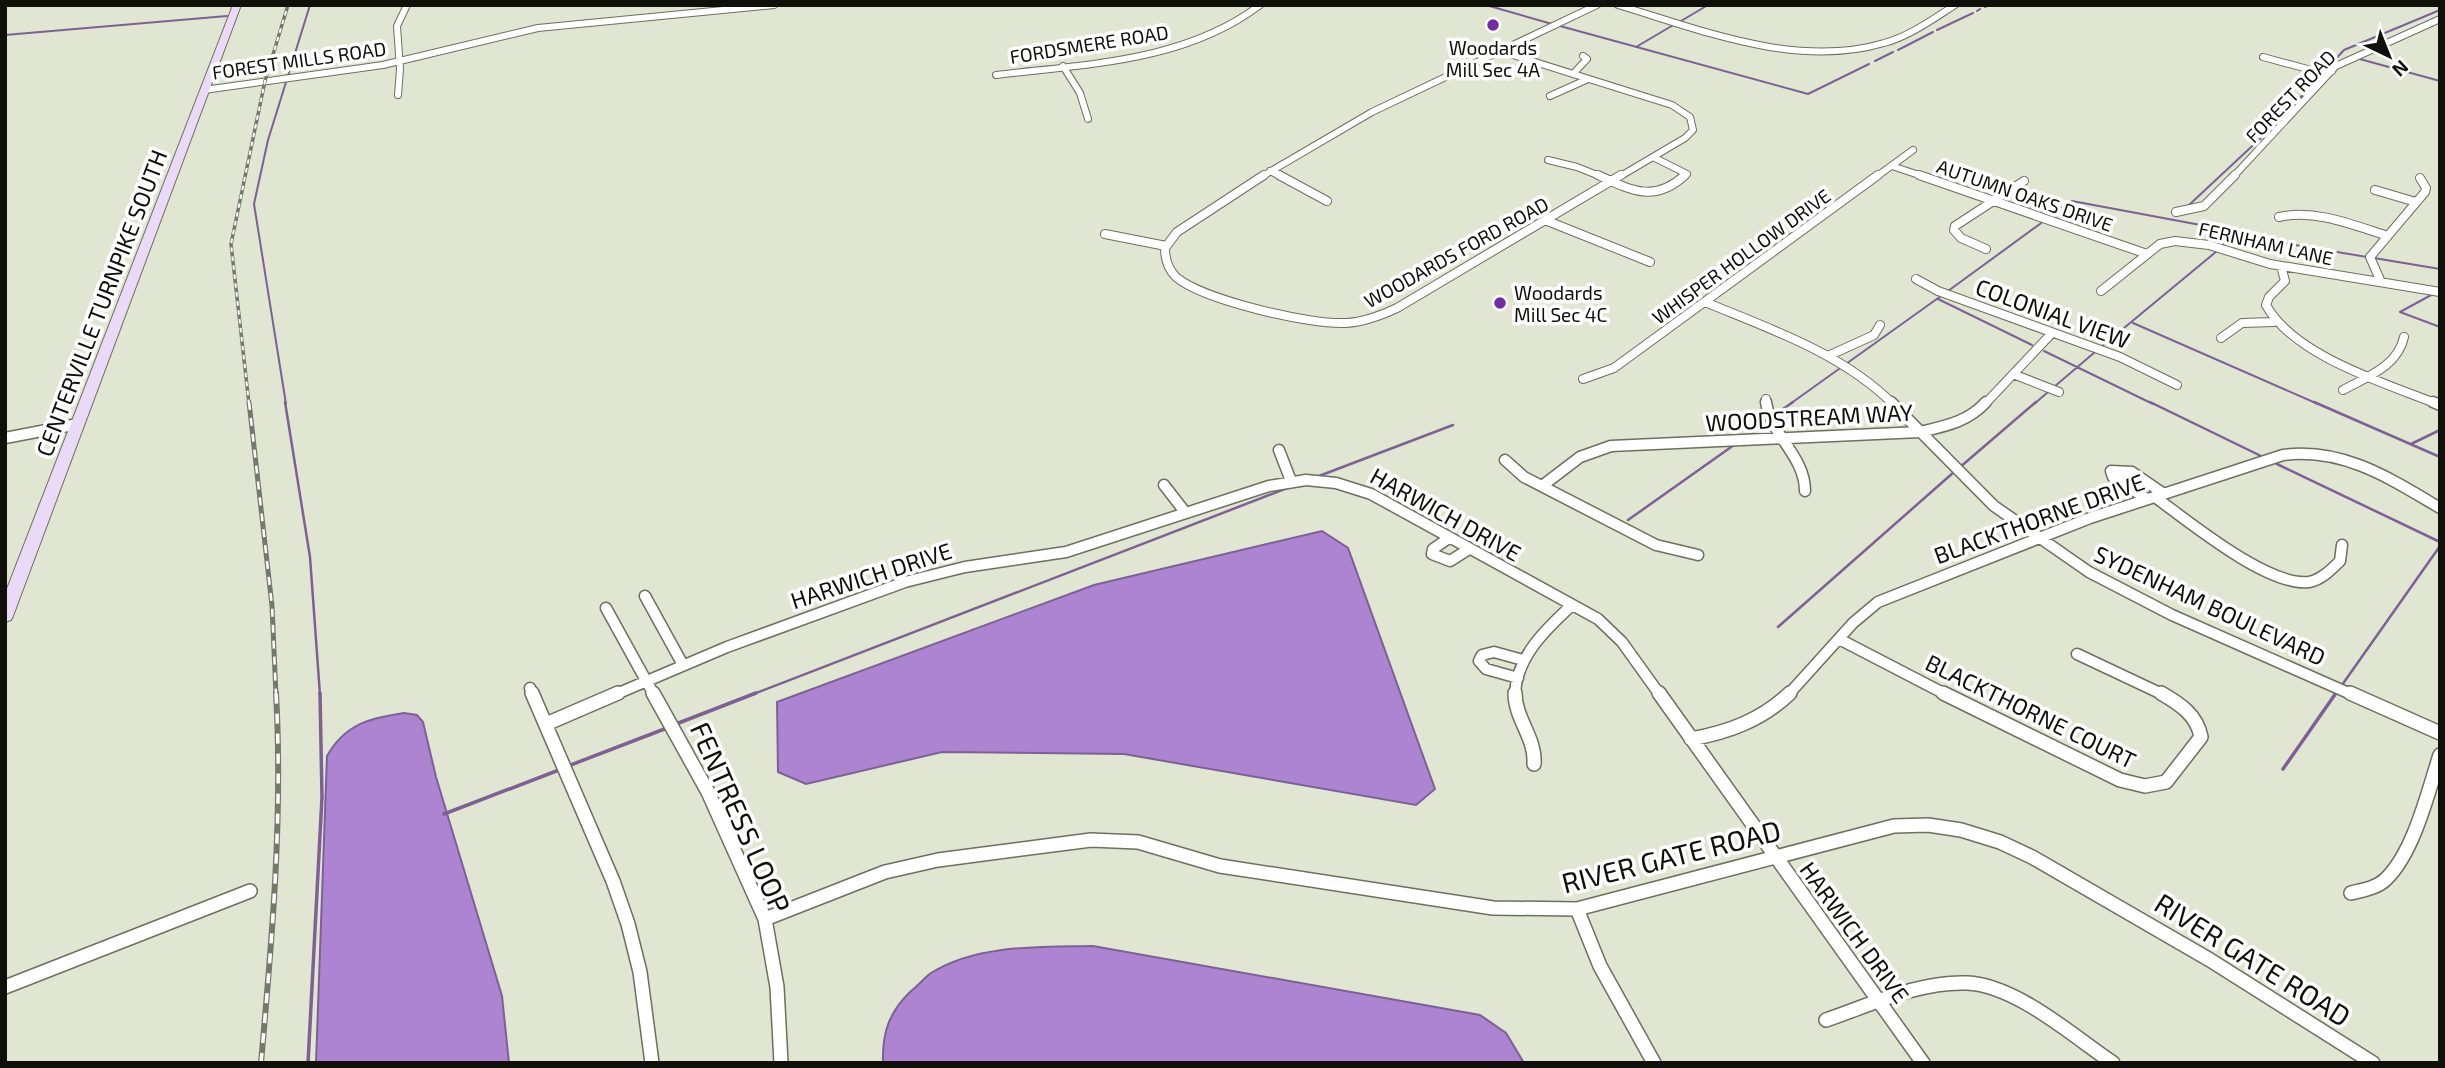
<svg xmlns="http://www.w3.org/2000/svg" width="2445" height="1068" font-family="'Exo 2',sans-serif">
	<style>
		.water { fill: #ac84d1; stroke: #7d6195; stroke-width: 2 }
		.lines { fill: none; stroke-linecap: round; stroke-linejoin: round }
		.stream-far2 { stroke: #7d6195; stroke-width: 2 }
		.stream-far1 { stroke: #7d6195; stroke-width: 2.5 }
		.stream { stroke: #7d6195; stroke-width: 3.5 }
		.minor-far3-casing { stroke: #6b705f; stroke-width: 8 }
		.minor-far2-casing { stroke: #6b705f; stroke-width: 10 }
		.minor-far1-casing { stroke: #6b705f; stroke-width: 13 }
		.minor-casing { stroke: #6b705f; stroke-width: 16 }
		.secondary-casing { stroke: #6b705f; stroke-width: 2 }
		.minor-far3 { stroke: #fff; stroke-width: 6 }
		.minor-far2 { stroke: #fff; stroke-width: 8 }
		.minor-far1 { stroke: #fff; stroke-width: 10 }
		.minor { stroke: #fff; stroke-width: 13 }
		.secondary { fill: #eadaf8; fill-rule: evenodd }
		.rail-far2-casing { stroke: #75796c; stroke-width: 3.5 }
		.rail-far1-casing { stroke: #75796c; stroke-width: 5 }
		.rail-casing { stroke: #75796c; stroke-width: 6 }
		.rail-far2 { stroke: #fff; stroke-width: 2; stroke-dasharray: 4.5; stroke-linecap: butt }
		.rail-far1 { stroke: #fff; stroke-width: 2.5; stroke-dasharray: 8; stroke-linecap: butt }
		.rail { stroke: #fff; stroke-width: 3.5; stroke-dasharray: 10; stroke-linecap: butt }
		.poi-dot { fill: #712ca0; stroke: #fff; stroke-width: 2.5 }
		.labels { text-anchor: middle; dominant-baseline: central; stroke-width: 7; stroke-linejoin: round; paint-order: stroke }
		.far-street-label { font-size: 19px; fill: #0e1009; stroke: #fff }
		.far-poi-label { font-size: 19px; fill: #0e1009; stroke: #fff }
		.street-label { font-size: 23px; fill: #0e1009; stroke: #fff }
		.near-street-label { font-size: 28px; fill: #0e1009; stroke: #fff }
	</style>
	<rect width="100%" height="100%" fill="#e0e6d2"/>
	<path class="water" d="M1322,531L1348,548L1435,789L1416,805L1124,754L942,752L806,784L778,772L777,702L1094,585Z
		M404,713L417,715L423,722L436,777L502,996L509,1063H316L327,756C345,724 370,718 404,713Z
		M1093,946L1480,1015L1506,1033L1524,1063H883C882,1033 889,1012 911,991C918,986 924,978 931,973C977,944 1041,947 1093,946Z"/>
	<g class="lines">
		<path class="stream-far2" d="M1486,5L1552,24
			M260,6L265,5
			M1985,7L1989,5
			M1977,11L1980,9
			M1681,21L1708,5
			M1560,26L1808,94L1869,64
			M1937,30L1973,13
			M5,35L227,16
			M1636,47L1675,24
			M1898,50L1933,32
			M2356,58L2440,81
			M1875,61L1893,52
			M2189,205L2279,121L2344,50L2440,10
			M2049,217L2072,201L2206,226L2235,235L2367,257
			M2222,246L2235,235
			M2374,258L2440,269
			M1948,291L2044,221
			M2433,294L2400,312L2440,327
			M1938,299L2032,345
			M2133,323L2318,404
			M2101,347L2217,251
			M2044,351L2153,404
			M286,404L254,204L268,140L310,5
			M1790,404L1941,296
			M2034,404L2095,352"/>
		<path class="stream-far1" d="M285,402L310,557L320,695
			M2150,402L2261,456
			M2314,402L2440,457
			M1773,416L1793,402
			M1745,437L1768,420
			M2411,444L2440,430
			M2277,464L2440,542
			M1959,468L2036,402
			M1319,476L1453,425
			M1628,520L1734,445
			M1778,627L1954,472
			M2342,685L2440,546
			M751,695L1290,487"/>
		<path class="stream" d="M676,724L756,693
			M568,766L667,728
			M2283,769L2336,693
			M444,814L559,770
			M308,1063L322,797L320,693"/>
		<defs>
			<path id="minor-far3" d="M1618,5C1701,30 1797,69 1884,43C1910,36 1933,19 1955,5
				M1500,51L1672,105L1690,117L1693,130L1685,138L1619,177
				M2263,57L2311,70L2332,71
				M1063,66L1080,93L1088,119
				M1573,74L1587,59L1583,56
				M996,75C1086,64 1185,62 1260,5
				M204,90L383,65L538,28L774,5
				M398,95L400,69L397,26L407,5
				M1550,96L1588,79
				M1653,157L1687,174L1683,177
				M1548,160L1577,167L1602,177
				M1892,166L1925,177
				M1270,171L1282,177
				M1261,177L1372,112L1597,5
				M1876,177L1913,150
				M2233,177L2336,66L2440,19"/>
			<path id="minor-far2" d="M1264,175L1177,232L1165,248C1165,260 1168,269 1176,277C1203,300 1310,325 1346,323C1364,322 1380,316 1397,308L1621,175
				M1279,175L1327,201
				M1598,175C1632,191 1655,203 1685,175
				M1919,175L2147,254
				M2375,190L2416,202
				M2176,212L2204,206L2235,175
				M2279,217C2316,209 2353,225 2388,236
				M1545,220L1650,262
				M1105,234L1166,246
				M1986,249L1961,238L1954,230L1955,226L2024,181
				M2281,266L2285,281L2269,297L2266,305C2294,356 2385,383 2437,404
				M1916,279L1938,291L2120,357L2177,385
				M2381,282L2370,257L2425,192L2426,188L2420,178
				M2101,291L2160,244L2175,241L2209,245L2270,264L2440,292
				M1705,302C1770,329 1842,353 1893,404
				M2221,338L2242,323L2274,322
				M1828,356L1874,335L1880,325
				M2013,374L2059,392
				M1583,379L1614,368L1878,175
				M2343,390C2367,377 2398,366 2404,337
				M1766,399L1767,404
				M1985,404L2052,333"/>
			<path id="minor-far1" d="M1766,402C1771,436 1805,456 1805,491
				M1891,402L1994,506L2089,572L2172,615L2353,695
				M2433,402L2440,405
				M5,438L78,424
				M1279,450L1291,481
				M1505,460L1524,477L1656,545L1698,555
				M1164,485L1185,512
				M1542,486L1580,457L1611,446L1920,432C1945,426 1968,422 1986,402
				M2155,497C2188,521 2268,587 2309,582C2321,580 2332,569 2340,561L2342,545
				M2147,499L2113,477L2111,471L2132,472L2164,494
				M1449,538L1433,549L1432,554L1450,561L1469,549
				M645,596L683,665
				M606,608L654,695
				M1839,639L1947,695
				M2077,654L2164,695
				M1518,678L1486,669L1479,661L1482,655L1494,652L1523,660
				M530,688L533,695
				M614,695L727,647L905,582L965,567L1066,552L1269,486L1306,480L1336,483L1371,494L1598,619L1622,642L1660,695
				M1515,695C1516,657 1546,629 1572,605
				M1788,695L1853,623L1878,602L2090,518L2283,455C2343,447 2391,479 2440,508"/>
			<path id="minor" d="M532,693L613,881L628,924L640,972L652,1063
				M653,693L708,792L765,919L777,987L781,1063
				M1515,693C1515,719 1536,738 1534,764
				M1659,693L1923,1063
				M1943,693L2120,780L2145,786L2166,782L2201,737C2197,715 2180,704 2161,693
				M2350,693L2440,733
				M546,724L618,693
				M1691,739C1729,732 1762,720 1790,693
				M2351,893C2363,890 2377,888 2386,879C2414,852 2428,792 2440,755
				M1577,909L1600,966L1654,1063
				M765,919L885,872L938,860L1091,840L1138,842L1220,866L1493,908L1577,909L1894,826L1928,825L1961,830L2000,842L2032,857L2210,960L2373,1063
				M5,987L250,891
				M1826,1020C1870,1005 1919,981 1967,983C2016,985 2073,1036 2113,1063"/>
			<path id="secondary" d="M233,5H241L13,616L11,620L5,622V594Z"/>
		</defs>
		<use href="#minor-far3" class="minor-far3-casing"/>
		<use href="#minor-far2" class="minor-far2-casing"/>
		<use href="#minor-far1" class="minor-far1-casing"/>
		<use href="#minor" class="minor-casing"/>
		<use href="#secondary" class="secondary-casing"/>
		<use href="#minor-far3" class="minor-far3"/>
		<use href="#minor-far2" class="minor-far2"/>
		<use href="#minor-far1" class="minor-far1"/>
		<use href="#minor" class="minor"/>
		<use href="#secondary" class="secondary"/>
		<defs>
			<path id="rail-far2" d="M249,404L231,244L265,81L288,5"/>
			<path id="rail-far1" d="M249,402L272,606L276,695"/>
			<path id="rail" d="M261,1063C272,939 283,817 276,693"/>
		</defs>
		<use href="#rail-far2" class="rail-far2-casing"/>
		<use href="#rail-far1" class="rail-far1-casing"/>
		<use href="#rail" class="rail-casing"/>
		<use href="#rail-far2" class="rail-far2"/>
		<use href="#rail-far1" class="rail-far1"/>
		<use href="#rail" class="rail"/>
	</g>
	<g class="poi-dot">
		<circle cx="1493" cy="25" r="7"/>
		<circle cx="1500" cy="303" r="7"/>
	</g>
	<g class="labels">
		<g class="far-street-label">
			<text transform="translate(1089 44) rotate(-9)">FORDSMERE ROAD</text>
			<text transform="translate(299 60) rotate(-8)">FOREST MILLS ROAD</text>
			<text transform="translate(2290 96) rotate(-46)">FOREST ROAD</text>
			<text transform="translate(2025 195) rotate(19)">AUTUMN OAKS DRIVE</text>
			<text transform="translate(2266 243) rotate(13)">FERNHAM LANE</text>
			<text transform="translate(1456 252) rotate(-29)">WOODARDS FORD ROAD</text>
			<text transform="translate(1741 256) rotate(-36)">WHISPER HOLLOW DRIVE</text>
		</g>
		<g class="far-poi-label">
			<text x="1493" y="47">Woodards<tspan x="1493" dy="22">Mill Sec 4A</tspan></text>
			<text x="1514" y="292" text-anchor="start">Woodards<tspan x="1514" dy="22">Mill Sec 4C</tspan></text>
		</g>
		<g class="street-label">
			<text transform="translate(101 303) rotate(-69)">CENTERVILLE TURNPIKE SOUTH</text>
			<text transform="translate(2053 313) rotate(20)">COLONIAL VIEW</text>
			<text transform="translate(1809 417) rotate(-3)">WOODSTREAM WAY</text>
			<text transform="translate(1446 514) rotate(29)">HARWICH DRIVE</text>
			<text transform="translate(2039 518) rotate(-20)">BLACKTHORNE DRIVE</text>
			<text transform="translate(871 575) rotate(-18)">HARWICH DRIVE</text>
			<text transform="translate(2210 605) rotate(25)">SYDENHAM BOULEVARD</text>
			<text transform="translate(2031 711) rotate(26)">BLACKTHORNE COURT</text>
			<text transform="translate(1855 932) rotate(54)">HARWICH DRIVE</text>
		</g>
		<g class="near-street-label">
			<text transform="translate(741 817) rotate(66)">FENTRESS LOOP</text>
			<text transform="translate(1671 856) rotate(-14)">RIVER GATE ROAD</text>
			<text transform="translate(2253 959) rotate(32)">RIVER GATE ROAD</text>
		</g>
	</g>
	<rect width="2445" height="1068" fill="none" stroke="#0e1009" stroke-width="14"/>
	<g transform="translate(2389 56) rotate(137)" stroke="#ffffff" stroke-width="5" paint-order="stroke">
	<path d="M0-5L12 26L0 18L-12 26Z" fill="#0e1009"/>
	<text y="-10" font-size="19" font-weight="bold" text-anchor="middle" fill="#0e1009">N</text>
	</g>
</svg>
